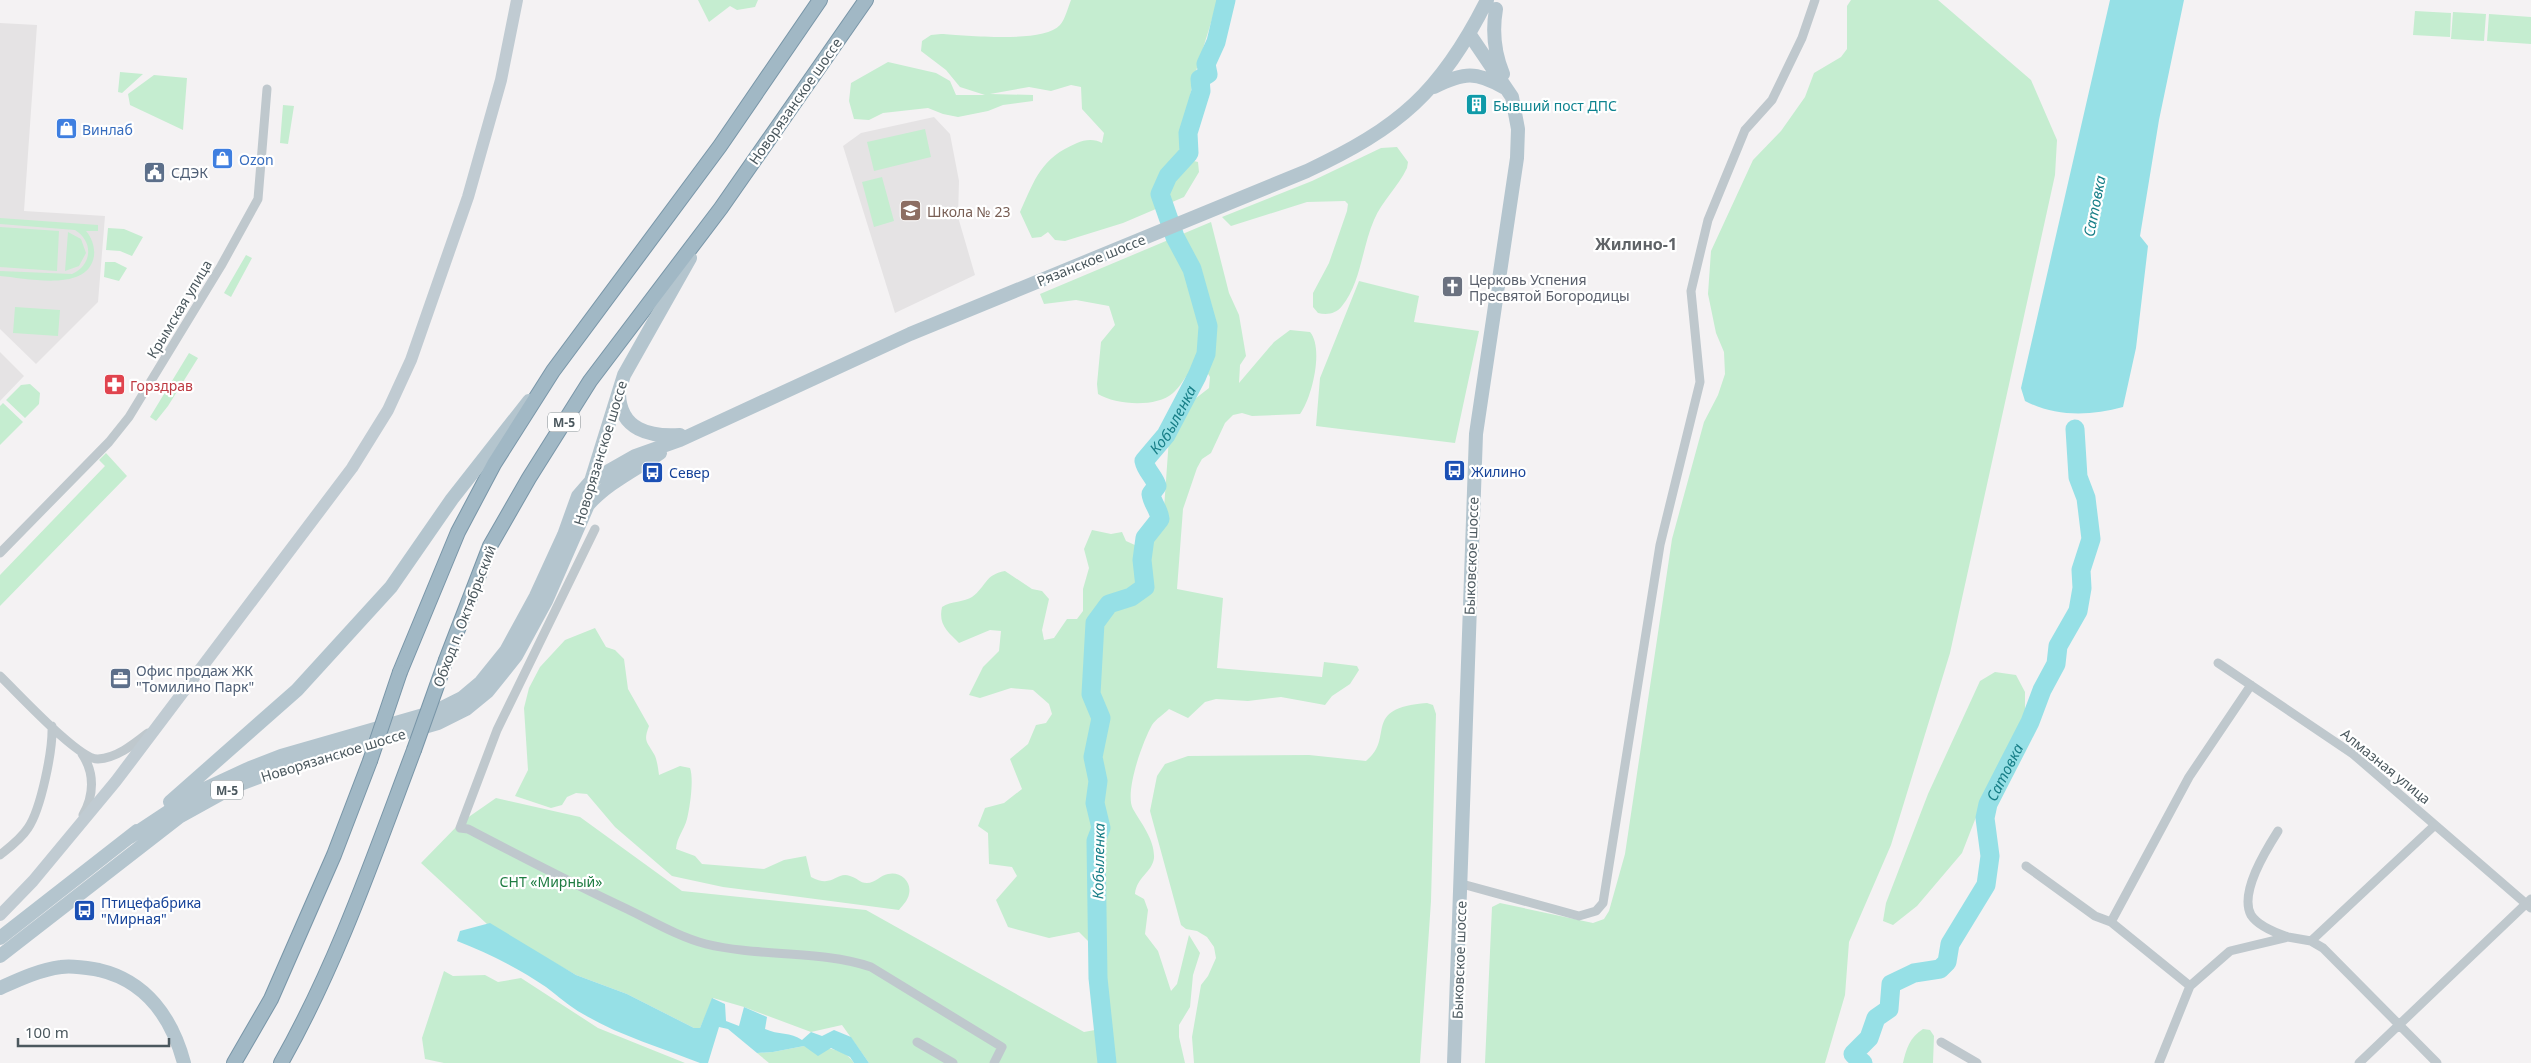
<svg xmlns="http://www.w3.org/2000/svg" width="2531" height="1063" font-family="'Noto Sans',sans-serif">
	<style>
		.education { fill: #e5e3e4 }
		.green { fill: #c5edd0 }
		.water { fill: #96e0e6 }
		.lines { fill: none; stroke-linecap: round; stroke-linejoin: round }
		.river { stroke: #96e0e6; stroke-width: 19 }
		.trunk-casing { stroke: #7996a8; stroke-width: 16 }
		.minor { stroke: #bfc8cd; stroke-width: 9 }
		.secondary { stroke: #c0cbd2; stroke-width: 12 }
		.primary { stroke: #b4c5ce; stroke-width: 14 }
		.trunk { stroke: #a1b8c5; stroke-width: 14 }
		.trunk-bridge-casing { stroke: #7996a8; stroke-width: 16; stroke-linecap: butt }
		.trunk-bridge { stroke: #a1b8c5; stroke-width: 14 }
		.labels { text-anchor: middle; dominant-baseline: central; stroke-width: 4.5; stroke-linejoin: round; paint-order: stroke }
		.shield { fill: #fff; stroke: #818a8e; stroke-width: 1 }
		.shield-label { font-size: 12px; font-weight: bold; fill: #4b585e }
		.street-label { font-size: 14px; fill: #4b585e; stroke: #fff }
		.culture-label { font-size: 14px; fill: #0d838f; stroke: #fff; text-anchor: start }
		.shop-label { font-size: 14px; fill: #366cbe; stroke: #fff; text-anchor: start }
		.service-label { font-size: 14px; fill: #4e5e75; stroke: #fff; text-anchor: start }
		.education-label { font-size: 14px; fill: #785e54; stroke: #fff; text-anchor: start }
		.worship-label { font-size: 14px; fill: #5b616d; stroke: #fff; text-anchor: start }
		.health-label { font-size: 14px; fill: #be3a42; stroke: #fff; text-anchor: start }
		.transit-label { font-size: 14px; fill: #164399; stroke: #fff; text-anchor: start }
		.park-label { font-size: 14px; fill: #1f7c42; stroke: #fff }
		.water-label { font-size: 15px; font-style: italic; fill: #177e87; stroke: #fff }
		.quarter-label { font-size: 16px; font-weight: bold; fill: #5f6367; stroke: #fff }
	</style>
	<rect width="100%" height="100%" fill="#f4f2f3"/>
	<path class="education" d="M0,23L37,25L24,211L105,216L98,302L36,364L0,329Z
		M934,117L950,134L959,181L958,217L975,275L895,313L843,146L861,133Z
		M0,352L24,376L0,401Z"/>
	<path class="green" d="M698,0H758L755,7L737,10L730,6L709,22Z
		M1071,0H1218L1192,84L1185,133L1177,157L1198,162L1199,172L1184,197L1123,223L1065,241L1055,240L1048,232L1041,237L1032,238L1020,212C1035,179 1041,158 1077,143C1085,139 1096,139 1102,143L1104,133L1082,109L1081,87L1071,85L1051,91L1029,87L990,94L1033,95V101L1003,105L988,111L958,117L943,114L928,108L883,113L869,120L854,119L849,101L851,83L888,62L936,73L950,81L956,95H985L960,87L946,70L921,51L922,41L931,35L941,34C965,35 1043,44 1060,25C1065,20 1068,7 1071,0Z
		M1851,0H1938L2031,80L2057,140L2055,175L1950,653L1891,845L1849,942L1845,995L1825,1063H1485L1492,907L1500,903L1593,923L1604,919L1609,911L1625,854L1672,539L1704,422L1718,395L1725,374L1724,352L1716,333L1708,294L1711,251L1753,160L1781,131L1805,97L1814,73L1841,57L1847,49V6Z
		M2415,11L2451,13L2450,37L2413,35Z
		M2453,12L2486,14L2484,41L2451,39Z
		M2489,14L2531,17V44L2487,41Z
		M120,72L143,74L122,93L118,92Z
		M154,75L187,78L183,130L130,105L128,94Z
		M283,105L294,106L288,144L280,143Z
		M925,129L931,157L874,171L867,142Z
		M1397,147L1408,162L1407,168C1398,187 1382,201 1374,220C1362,247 1361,283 1342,306C1336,314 1327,315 1318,313L1313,307V293L1329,263L1347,211L1348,204L1345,201L1307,202L1231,226L1222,217L1312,181L1381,148Z
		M882,177L894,221L874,227L862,182Z
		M0,218L98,225V231H86C92,238 95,247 94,256C88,293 26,278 0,276V271L72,274C92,265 94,242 75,230L0,224Z
		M1211,222L1229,293L1239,315L1246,356L1240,365L1239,383L1274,342L1290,330L1310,332C1324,348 1312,398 1300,414L1252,416L1242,413L1233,415L1225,423L1211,453L1202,459L1197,468L1183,509L1177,589L1223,598L1217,668L1322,677L1324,662L1357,666L1359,670L1350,684L1332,696L1325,705L1281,697L1248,701L1216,699L1205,702L1188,718L1169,709C1164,714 1156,719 1152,725C1143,741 1124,792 1133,809C1141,823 1155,840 1154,858C1152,873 1137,876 1135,894L1144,899L1148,910L1145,934L1158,951L1171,991L1177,984L1189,935L1200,953L1193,975L1190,1007L1179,1025V1037L1185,1063H869L842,1025L811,1032L744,1007L713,998L700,1028H694L627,994L576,975L487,924L421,863L460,823L496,798L580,817L682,891L866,910L1084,1032L1095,1030L1109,1016L1101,954L1079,932L1049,938L1008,927L996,900L1017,876L1012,867L989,864L988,833L978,826L985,808L1004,803L1022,789L1010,759L1028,744L1036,725L1046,723L1052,714L1049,704L1033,690L1011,688L980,698L969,695L983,667L999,651L1001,631L990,630L959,643C948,632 938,625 942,607C951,601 965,602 972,597C987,586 984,575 1005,571L1032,589L1042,591L1049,599L1042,630L1044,640L1054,638L1067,619H1077L1083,611V589L1089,568L1084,549L1092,530L1111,534L1122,532L1126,541L1146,550L1163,523L1169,438L1191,402L1209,388L1210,377L1205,369C1182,371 1187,381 1173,393C1156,408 1116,405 1098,394L1097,384L1101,342L1115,325L1109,306L1076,300L1044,304L1040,294Z
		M0,227L59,231L57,271L0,267Z
		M108,228L124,229L143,237L132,256L120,251L106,250Z
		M68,232L81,239L86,253L79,266L65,271Z
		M246,255L252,258L231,297L224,293Z
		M105,262H115L127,268L119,281L104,277Z
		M1359,281L1419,296L1414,322L1479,331L1455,443L1316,426L1320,378Z
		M15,307L60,310L58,336L13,333Z
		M189,353L198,358L168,406L156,421L150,417Z
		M30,384L40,393L39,404L25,418L6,400L21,385Z
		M3,403L23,422L0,445V406Z
		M106,453L127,476L0,606V575L105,466L99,460Z
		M595,628L606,647L615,650L624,659L628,689L649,726C643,742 647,741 654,754C657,759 658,768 659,775L680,766L690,768C694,779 690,807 687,819C684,830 677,837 676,849L695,856L702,864L764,869L784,860L806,856L811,877C833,889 836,871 850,876C858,878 859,883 867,883C875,883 881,875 888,874C900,871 912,881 909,894C908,900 903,905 899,910L723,887L672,876L615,827L587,794L576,793L567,797L562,805L551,808L515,796L528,770L524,708L529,688L540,667L565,640Z
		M1995,672L2016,675L2025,692V721L1978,812L1962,853L1917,906L1893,925L1883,921L1886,903L1928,794L1980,681Z
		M1427,703L1433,705L1436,714L1431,901L1420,1063H1194L1192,1037L1201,985L1208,976L1216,958L1214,947L1207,937L1197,931L1186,929L1181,925L1150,811L1157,776L1165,764L1188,756L1309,755L1366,761C1396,738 1360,708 1427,703Z
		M444,971L453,976L485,975L498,982L521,978L598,1028L685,1063H444L425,1059L422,1038Z
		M1923,1029L1930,1030L1934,1036L1933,1063H1903C1906,1049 1910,1037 1923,1029Z
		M804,1046C821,1047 844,1047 854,1063H769L757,1053L773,1052Z"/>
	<path class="water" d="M2110,0H2184L2159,120L2140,236L2148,246L2136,348L2123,407C2090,416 2056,417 2025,401L2021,388Z
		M490,923L576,975L627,994L694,1028H700L712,998L725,1004L726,1021L739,1026L744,1007L767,1017L765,1029C778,1035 791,1032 802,1040L811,1032L822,1036L834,1030L851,1037L869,1063H854L850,1057L831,1048L818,1056L804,1046L773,1052L757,1053L728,1029L719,1027L708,1063H700C660,1047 620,1036 583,1014C570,1007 558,996 546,987C518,968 488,953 457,941L460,931Z"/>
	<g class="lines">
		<g class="river">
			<path id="s1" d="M1107,1063L1098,978L1096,841L1101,828L1095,803L1098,781L1093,757L1101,718L1091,694L1095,623L1109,604L1131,597L1145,587L1142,560L1145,538L1160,519C1159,509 1152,503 1151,494L1157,486C1154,476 1146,471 1144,461L1166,435L1197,376L1206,354L1208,326L1192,269L1175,237L1160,194L1168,176L1189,153L1188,133L1201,91L1200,79L1208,74L1206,64L1216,42L1226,0"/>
			<path id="s2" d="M1863,1063L1853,1054L1869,1038L1876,1018L1889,1009L1891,984L1914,973L1940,969L1947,962L1950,944L1986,885L1990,856L1985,818L1988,804L2030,722L2042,690L2056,664L2058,646L2078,611L2082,588L2081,570L2091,539L2086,498L2078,477L2075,429"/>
		</g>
		<defs>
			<path id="trunk" d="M446,660L490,546L529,478L590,381L721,208L866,0
				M400,672L458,532L494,464L553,371L720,146L820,0
				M234,1063L271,999L334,855L370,761
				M281,1063C337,964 374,856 414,750"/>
		</defs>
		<use href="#trunk" class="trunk-casing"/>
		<path class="minor" d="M595,529L497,730L460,828L468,829C520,856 573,884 627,909C652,921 679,937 706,944C759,957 821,950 871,967L1002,1047L994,1063
			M0,553L109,442L129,417L221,266L258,199L267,89
			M2218,663L2353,754L2531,908
			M0,676C17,692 79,760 98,759C117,758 134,744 148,733
			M82,754C95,773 94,795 83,815
			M2278,831C2266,850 2239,893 2251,915C2258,926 2276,933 2288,937
			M0,855C10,847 21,839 28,828C41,809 53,750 52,726
			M2026,866L2095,916L2111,922L2190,986L2230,951L2288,937L2311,941L2323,948L2437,1063
			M1462,884L1579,916L1596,911L1603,903L1660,545L1700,382L1691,291L1708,220L1745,130L1772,100L1802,38L1815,0
			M2111,922L2189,777L2251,685
			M2311,941L2435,825
			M917,1042L953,1063
			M1941,1042L1977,1063
			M2159,1063L2190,986
			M2359,1063L2531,899"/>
		<path class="secondary" d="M0,915L33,881L116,781L352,468L388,410L411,360L468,197L501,80L517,0"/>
		<path class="primary" d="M1496,9C1492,32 1494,52 1503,74
			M1434,87C1464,72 1476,71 1505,88
			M619,394C620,430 650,437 680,435
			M587,506C607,483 635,470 660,453
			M170,802L297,690L391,587L452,499L529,401
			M130,837L198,792L250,768L281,756L434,712L462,698L481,682L506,651L536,596L564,535L578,496L591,481L635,456L680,440L910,334L1307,171C1399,128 1441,92 1487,0
			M0,938L137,831
			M0,956L179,817L235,786L283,768L438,723L466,709L488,691L516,656L546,601L587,507L591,481L624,375L690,258
			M0,988C20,979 39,970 61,967C73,965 87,968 99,970C146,981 172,1018 184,1063
			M1454,1063L1476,434L1517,158L1518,129L1512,97L1470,35"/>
		<use href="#trunk" class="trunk"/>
		<defs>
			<path id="trunk-bridge" d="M414,750L446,660
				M370,761L400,672"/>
		</defs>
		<use href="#trunk-bridge" class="trunk-bridge-casing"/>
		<use href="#trunk-bridge" class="trunk-bridge"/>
	</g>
	<defs>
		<symbol id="building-square" viewBox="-11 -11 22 22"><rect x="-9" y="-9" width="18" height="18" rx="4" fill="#0f9aa8" stroke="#fff"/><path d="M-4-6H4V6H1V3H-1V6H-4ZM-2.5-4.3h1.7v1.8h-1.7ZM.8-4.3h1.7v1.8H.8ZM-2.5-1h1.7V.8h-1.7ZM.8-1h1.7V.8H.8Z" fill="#fff"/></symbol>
		<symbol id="shop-square" viewBox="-11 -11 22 22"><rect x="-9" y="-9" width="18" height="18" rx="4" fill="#3f7fe0" stroke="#fff"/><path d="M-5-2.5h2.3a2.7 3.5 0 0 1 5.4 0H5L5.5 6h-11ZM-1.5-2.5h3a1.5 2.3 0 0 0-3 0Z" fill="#fff"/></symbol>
		<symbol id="civic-square" viewBox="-11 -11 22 22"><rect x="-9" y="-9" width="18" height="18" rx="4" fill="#5c6f8a" stroke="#fff"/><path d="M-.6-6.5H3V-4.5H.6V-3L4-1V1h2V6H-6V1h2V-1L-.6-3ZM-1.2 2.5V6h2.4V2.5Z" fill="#fff"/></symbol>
		<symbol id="school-square" viewBox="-11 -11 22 22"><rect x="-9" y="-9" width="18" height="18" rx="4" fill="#8d6e63" stroke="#fff"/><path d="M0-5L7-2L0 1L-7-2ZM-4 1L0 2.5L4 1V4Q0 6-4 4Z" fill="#fff"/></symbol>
		<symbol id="church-square" viewBox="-11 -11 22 22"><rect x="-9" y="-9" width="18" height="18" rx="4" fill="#6b7280" stroke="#fff"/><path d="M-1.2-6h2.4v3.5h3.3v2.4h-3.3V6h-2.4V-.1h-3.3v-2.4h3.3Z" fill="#fff"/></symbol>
		<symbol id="pharmacy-square" viewBox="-11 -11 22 22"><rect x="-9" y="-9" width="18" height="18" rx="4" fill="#e0444e" stroke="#fff"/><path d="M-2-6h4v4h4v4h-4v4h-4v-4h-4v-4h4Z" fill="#fff"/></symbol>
		<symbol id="bus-square" viewBox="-11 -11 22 22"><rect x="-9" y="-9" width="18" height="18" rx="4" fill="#1a4fb4" stroke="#fff"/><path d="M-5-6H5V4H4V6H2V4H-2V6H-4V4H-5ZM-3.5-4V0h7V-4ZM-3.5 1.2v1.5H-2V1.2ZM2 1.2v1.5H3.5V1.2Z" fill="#fff"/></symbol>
		<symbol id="office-square" viewBox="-11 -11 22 22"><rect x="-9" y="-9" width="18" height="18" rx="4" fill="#5c6f8a" stroke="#fff"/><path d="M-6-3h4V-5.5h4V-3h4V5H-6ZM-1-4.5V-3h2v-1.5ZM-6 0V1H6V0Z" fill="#fff"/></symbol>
	</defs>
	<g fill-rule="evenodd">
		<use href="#building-square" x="1464" y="92" width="25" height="25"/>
		<use href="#shop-square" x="54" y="116" width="25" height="25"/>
		<use href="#shop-square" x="210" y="146" width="25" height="25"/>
		<use href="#civic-square" x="142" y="160" width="25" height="25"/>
		<use href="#school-square" x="898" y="198" width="25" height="25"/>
		<use href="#church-square" x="1440" y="274" width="25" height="25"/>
		<use href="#pharmacy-square" x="102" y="372" width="25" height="25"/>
		<use href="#bus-square" x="1442" y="458" width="25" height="25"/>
		<use href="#bus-square" x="640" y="460" width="25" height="25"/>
		<use href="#office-square" x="108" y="666" width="25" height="25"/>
		<use href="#bus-square" x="72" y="898" width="25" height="25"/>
	</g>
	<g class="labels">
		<g class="shield">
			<rect x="548" y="412.5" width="32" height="19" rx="4"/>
			<rect x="211" y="780.5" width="32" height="19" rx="4"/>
		</g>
		<g class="shield-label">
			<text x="564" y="422">М-5</text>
			<text x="227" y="790">М-5</text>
		</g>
		<g class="street-label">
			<text transform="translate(795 101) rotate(-55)">Новорязанское шоссе</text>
			<text transform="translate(1091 260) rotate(-22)">Рязанское шоссе</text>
			<text transform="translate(179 309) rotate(-59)">Крымская улица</text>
			<text transform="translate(600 453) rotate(-73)">Новорязанское шоссе</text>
			<text transform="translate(1471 556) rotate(-88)">Быковское шоссе</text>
			<text transform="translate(464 616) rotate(-69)">Обход п. Октябрьский</text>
			<text transform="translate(333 755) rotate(-17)">Новорязанское шоссе</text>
			<text transform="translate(2386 766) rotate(39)">Алмазная улица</text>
			<text transform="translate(1459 960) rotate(-88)">Быковское шоссе</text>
		</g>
		<g class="culture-label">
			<text x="1493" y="105">Бывший пост ДПС</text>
		</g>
		<g class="shop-label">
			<text x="82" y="129">Винлаб</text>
			<text x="239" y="159">Ozon</text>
		</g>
		<g class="service-label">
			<text x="171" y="172">СДЭК</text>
			<text x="136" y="670">Офис продаж ЖК<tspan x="136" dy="16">"Томилино Парк"</tspan></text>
		</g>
		<g class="education-label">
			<text x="927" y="211">Школа № 23</text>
		</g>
		<g class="worship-label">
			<text x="1469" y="279">Церковь Успения<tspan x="1469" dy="16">Пресвятой Богородицы</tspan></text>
		</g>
		<g class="health-label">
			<text x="130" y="385">Горздрав</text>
		</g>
		<g class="transit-label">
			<text x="1471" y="471">Жилино</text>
			<text x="669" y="472">Север</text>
			<text x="101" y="902">Птицефабрика<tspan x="101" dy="16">"Мирная"</tspan></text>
		</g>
		<g class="park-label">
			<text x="551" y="881">СНТ «Мирный»</text>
		</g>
		<g class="water-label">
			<text transform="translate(2094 206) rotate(-79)">Сатовка</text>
			<text stroke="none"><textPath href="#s1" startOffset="699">Кобыленка</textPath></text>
			<text stroke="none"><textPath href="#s2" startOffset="365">Сатовка</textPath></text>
			<text transform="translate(1098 861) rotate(-89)">Кобыленка</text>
		</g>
		<g class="quarter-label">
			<text x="1636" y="244">Жилино-1</text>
		</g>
	</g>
	<path d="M18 1038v8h151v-8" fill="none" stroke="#4b585e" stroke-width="2.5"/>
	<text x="25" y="1038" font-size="15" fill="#4b585e" stroke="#ffffff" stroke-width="4" paint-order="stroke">100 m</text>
</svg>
